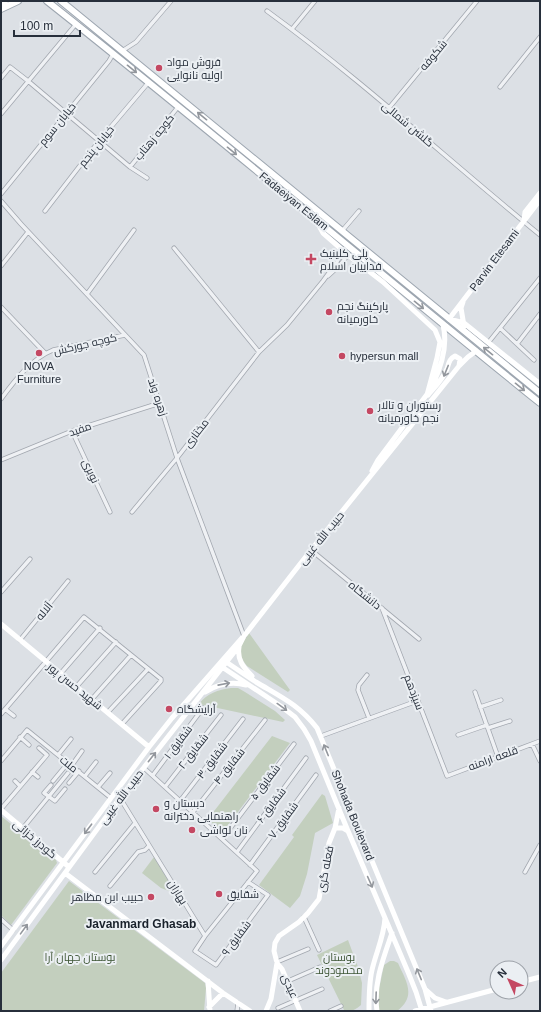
<svg xmlns="http://www.w3.org/2000/svg" width="541" height="1012" font-family="Helvetica,Cairo,sans-serif">
	<style>
		.green { fill: #c3cfbe }
		.lines { fill: none; stroke-linecap: round; stroke-linejoin: round }
		.street-casing { stroke: #a2a7af; stroke-width: 5 }
		.primary-casing { stroke: #9da6b0; stroke-width: 8 }
		.street { stroke: #eff1f4; stroke-width: 3.5 }
		.secondary { stroke: #fff; stroke-width: 5 }
		.primary { stroke: #fff; stroke-width: 6 }
		.oneway { stroke: #93979d }
		.poi-dot { fill: #c44862; stroke: #ebeff3; stroke-width: 1.5 }
		.labels { text-anchor: middle; dominant-baseline: central; stroke-width: 4; stroke-linejoin: round; paint-order: stroke }
		.street-label { font-size: 11px; fill: #272f3b; stroke: #ebeff3 }
		.poi-label { font-size: 11px; fill: #272f3b; stroke: #ebeff3; text-anchor: start }
		.park-label { font-size: 11px; fill: #3d5535; stroke: #ebeff3 }
		.neighbourhood-label { font-size: 12px; font-weight: bold; fill: #19212b; stroke: #ebeff3 }
	</style>
	<rect width="100%" height="100%" fill="#dce0e5"/>
	<path class="green" d="M249,633L290,690L288,692L247,666C236,651 240,647 249,633Z
		M231,688H238L245,692L275,711L285,720L283,722L199,704C207,693 218,690 231,688Z
		M272,736L290,743L222,833L208,819Z
		M322,794L325,796L333,823L315,833L307,874L300,896L290,908L259,885L294,837L292,835Z
		M1,816L56,860L57,863L11,925L1,915Z
		M154,857L177,894L161,888L142,873Z
		M69,881L205,983L206,988L204,1011H1V973Z
		M348,940L358,967L362,983L361,1005C355,1010 352,1012 344,1010L317,955Z
		M390,961H394L398,963C406,981 417,996 397,1011H379L378,1010L379,989L384,965Z"/>
	<g class="lines">
		<defs>
			<path id="street" d="M267,11C362,80 449,161 540,235
				M292,29L315,1
				M122,51L136,42L171,1
				M1,78L10,67L28,81L130,167L147,178
				M500,87L540,37
				M389,108L477,1
				M1,114L76,24
				M130,167L178,107
				M1,194L109,61L113,54
				M1,201L21,224L144,355L177,458L244,636
				M45,211L99,141L148,83
				M342,231L359,211
				M174,248L259,352
				M1,266L28,232
				M328,276L340,265L348,255
				M87,294L134,230
				M1,307L45,353
				M500,328L534,360
				M488,343L540,278
				M517,344L540,314
				M1,399C15,380 31,359 53,350L125,335
				M72,431L110,512
				M1,460L72,431L160,403
				M132,512L177,458L259,352L287,325L323,281L337,262L341,250
				M311,550L419,639
				M1,592L30,559
				M382,608L447,776L540,741
				M20,640L68,581
				M61,673L100,628
				M367,675L359,685L358,690L369,718
				M77,686L116,642
				M475,692L498,757
				M92,699L131,655
				M480,707L501,700
				M5,709L14,716
				M108,712L148,669
				M1,714L84,617L161,679V681L122,724
				M488,728L510,721
				M458,735L487,725
				M321,736L417,701
				M20,737L29,745
				M532,744L540,761
				M58,755L71,739
				M1,761L27,730L111,798
				M72,765L82,751
				M32,772L38,777
				M153,775L203,708
				M85,776L96,762
				M15,781L20,786
				M53,781L68,763
				M69,783L79,771
				M51,785L44,793L55,801L65,789
				M98,787L110,773
				M165,787L221,715
				M120,798L205,936L257,871L144,768
				M180,801L243,719
				M1,809L47,755L39,748
				M193,812L265,720
				M23,828L68,773
				M222,839L294,744
				M237,852L306,758
				M250,865L316,775
				M95,872L135,823
				M525,872L540,845
				M110,886L138,852L145,850L149,846
				M304,917L319,950
				M1,919L13,930
				M205,936L195,951L216,965L268,895L248,882
				M277,962L308,949
				M288,981L320,967
				M278,1008L322,989
				M237,1011L238,1003
				M330,1011L341,1006"/>
			<path id="primary" d="M47,1C213,132 375,270 540,403
				M61,1L540,393
				M1,3L5,1
				M1,9L18,1"/>
		</defs>
		<use href="#street" class="street-casing"/>
		<use href="#primary" class="primary-casing"/>
		<use href="#street" class="street"/>
		<path class="secondary" d="M540,200L449,319L464,323L540,384
			M316,220L323,233L348,255L383,282L435,330L440,342L437,358L427,395
			M524,220L525,212L540,193
			M463,302L461,308L464,326
			M433,384C441,367 448,344 443,325
			M428,395C435,387 443,379 447,369C449,363 449,359 455,356L460,359L459,366
			M372,471L378,460L428,393
			M1,624L149,747
			M239,647C237,660 243,667 252,676
			M223,660C234,667 245,675 256,682C281,697 298,704 317,728L425,989L431,1011
			M219,665L282,707L295,717L304,729L311,741L348,831L408,972L416,992L422,1011
			M205,692C218,684 231,681 246,685
			M1,810L69,867
			M335,828H343L348,831
			M65,873L223,993L250,1011
			M1,946L149,747L172,718L242,638
			M1,960L120,798L239,646L244,636L311,550L459,366L468,357L476,351
			M277,963L282,969L300,1011
			M208,981L210,1011
			M521,982L540,977
			M425,989L435,998L446,1002
			M209,1007L223,993
			M266,1011L271,999L277,963L274,951L275,943L279,936L299,922L308,913L319,899L329,843L335,828L339,808
			M369,1011C369,998 369,983 372,970C376,952 384,937 385,918
			M377,1011C373,984 383,959 392,933
			M415,1011L497,989"/>
		<use href="#primary" class="primary"/>
	</g>
	<defs><path id="oneway-shaft" d="M-6 0H5M1.5-3L5.5 0L1.5 3" fill="none" stroke-width="1.6" stroke-linecap="round" stroke-linejoin="round"/></defs>
	<g class="oneway">
		<use href="#oneway-shaft" transform="translate(132 69) rotate(39)"/>
		<use href="#oneway-shaft" transform="translate(202 116) rotate(-141)"/>
		<use href="#oneway-shaft" transform="translate(232 151) rotate(39)"/>
		<use href="#oneway-shaft" transform="translate(419 305) rotate(39)"/>
		<use href="#oneway-shaft" transform="translate(488 351) rotate(-141)"/>
		<use href="#oneway-shaft" transform="translate(446 371) rotate(112)"/>
		<use href="#oneway-shaft" transform="translate(520 387) rotate(39)"/>
		<use href="#oneway-shaft" transform="translate(224 684) rotate(-11)"/>
		<use href="#oneway-shaft" transform="translate(282 707) rotate(36)"/>
		<use href="#oneway-shaft" transform="translate(326 750) rotate(-112)"/>
		<use href="#oneway-shaft" transform="translate(152 757) rotate(-52)"/>
		<use href="#oneway-shaft" transform="translate(88 829) rotate(127)"/>
		<use href="#oneway-shaft" transform="translate(370 882) rotate(66)"/>
		<use href="#oneway-shaft" transform="translate(24 929) rotate(-54)"/>
		<use href="#oneway-shaft" transform="translate(419 974) rotate(-112)"/>
		<use href="#oneway-shaft" transform="translate(376 998) rotate(92)"/>
	</g>
	<g class="poi-dot">
		<circle cx="159" cy="68" r="4"/>
		<path d="M309 253h4v4h4v4h-4v4h-4v-4h-4v-4h4z"/>
		<circle cx="329" cy="312" r="4"/>
		<circle cx="39" cy="353" r="4"/>
		<circle cx="342" cy="356" r="4"/>
		<circle cx="370" cy="411" r="4"/>
		<circle cx="169" cy="709" r="4"/>
		<circle cx="156" cy="809" r="4"/>
		<circle cx="192" cy="830" r="4"/>
		<circle cx="219" cy="894" r="4"/>
		<circle cx="151" cy="897" r="4"/>
	</g>
	<g class="labels">
		<g class="street-label">
			<text transform="translate(433 55) rotate(-50)">شکوفه</text>
			<text transform="translate(57 124) rotate(-51)">خیابان سوم</text>
			<text transform="translate(408 124) rotate(40)">گلشن شمالی</text>
			<text transform="translate(154 137) rotate(-51)">کوچه زهتاب</text>
			<text transform="translate(96 146) rotate(-51)">خیابان پنجم</text>
			<text transform="translate(294 201) rotate(39)">Fadaeiyan Eslam</text>
			<text transform="translate(494 260) rotate(-53)">Parvin Etesami</text>
			<text transform="translate(85 344) rotate(-13)">کوچه جورکش</text>
			<text transform="translate(158 397) rotate(71)">زهره وند</text>
			<text transform="translate(80 429) rotate(-19)">مفید</text>
			<text transform="translate(196 433) rotate(-52)">مختاری</text>
			<text transform="translate(91 471) rotate(65)">نوبری</text>
			<text transform="translate(321 538) rotate(-51)">حبیب الله غیبی</text>
			<text transform="translate(365 595) rotate(39)">دانشگاه</text>
			<text transform="translate(44 611) rotate(-50)">آلاله</text>
			<text transform="translate(75 686) rotate(39)">شهید حسن پور</text>
			<text transform="translate(414 692) rotate(69)">سیزدهم</text>
			<text transform="translate(178 742) rotate(-53)">شقایق ۱</text>
			<text transform="translate(193 751) rotate(-52)">شقایق ۲</text>
			<text transform="translate(493 758) rotate(-20)">قلعه ارامنه</text>
			<text transform="translate(212 760) rotate(-53)">شقایق ۳</text>
			<text transform="translate(69 764) rotate(39)">ملت</text>
			<text transform="translate(229 766) rotate(-52)">شقایق ۴</text>
			<text transform="translate(265 782) rotate(-53)">شقایق ۵</text>
			<text transform="translate(121 797) rotate(-53)">حبیب الله غیبی</text>
			<text transform="translate(271 805) rotate(-53)">شقایق ۶</text>
			<text transform="translate(353 815) rotate(68)">Shohada Boulevard</text>
			<text transform="translate(283 820) rotate(-54)">شقایق ۷</text>
			<text transform="translate(35 839) rotate(40)">گودرز خزائی</text>
			<text transform="translate(325 869) rotate(-79)">فعله گری</text>
			<text transform="translate(178 892) rotate(58)">بهاران</text>
			<text transform="translate(236 938) rotate(-53)">شقایق ۹</text>
			<text transform="translate(290 986) rotate(66)">عیدی</text>
		</g>
		<g class="poi-label">
			<text x="167" y="62">فروش مواد<tspan x="167" dy="13">اولیه نانوایی</tspan></text>
			<text x="320" y="253">پلی کلینیک<tspan x="320" dy="13">فداییان اسلام</tspan></text>
			<text x="337" y="306">پارکینگ نجم<tspan x="337" dy="13">خاورمیانه</tspan></text>
			<text x="350" y="356">hypersun mall</text>
			<text x="39" y="366" text-anchor="middle">NOVA<tspan x="39" dy="13">Furniture</tspan></text>
			<text x="378" y="405">رستوران و تالار<tspan x="378" dy="13">نجم خاورمیانه</tspan></text>
			<text x="177" y="709">آرایشگاه</text>
			<text x="164" y="803">دبستان و<tspan x="164" dy="13">راهنمایی دخترانه</tspan></text>
			<text x="200" y="830">نان لواشی</text>
			<text x="227" y="894">شقایق</text>
			<text x="143" y="897" text-anchor="end">حبیب ابن مظاهر</text>
		</g>
		<g class="park-label">
			<text x="80" y="957">بوستان جهان آرا</text>
			<text x="339" y="957">بوستان<tspan x="339" dy="13">محمودوند</tspan></text>
		</g>
		<g class="neighbourhood-label">
			<text x="141" y="924">Javanmard Ghasab</text>
		</g>
	</g>
	<rect width="541" height="1012" fill="none" stroke="#272f3b" stroke-width="4"/>
	<g transform="translate(509 980) rotate(315)"><circle r="19" fill="#ebeff3" stroke="#9da2a9"/>
	<path d="M0-3L7 15L0 10L-7 15Z" fill="#c44862"/>
	<text y="-6" font-size="11" font-weight="bold" text-anchor="middle" fill="#272f3b">N</text>
	</g>
	<path d="M14 30v6h66v-6" fill="none" stroke="#272f3b" stroke-width="2"/>
	<text x="20" y="30" font-size="12" fill="#272f3b" stroke="#ebeff3" stroke-width="3" paint-order="stroke">100 m</text>
</svg>
